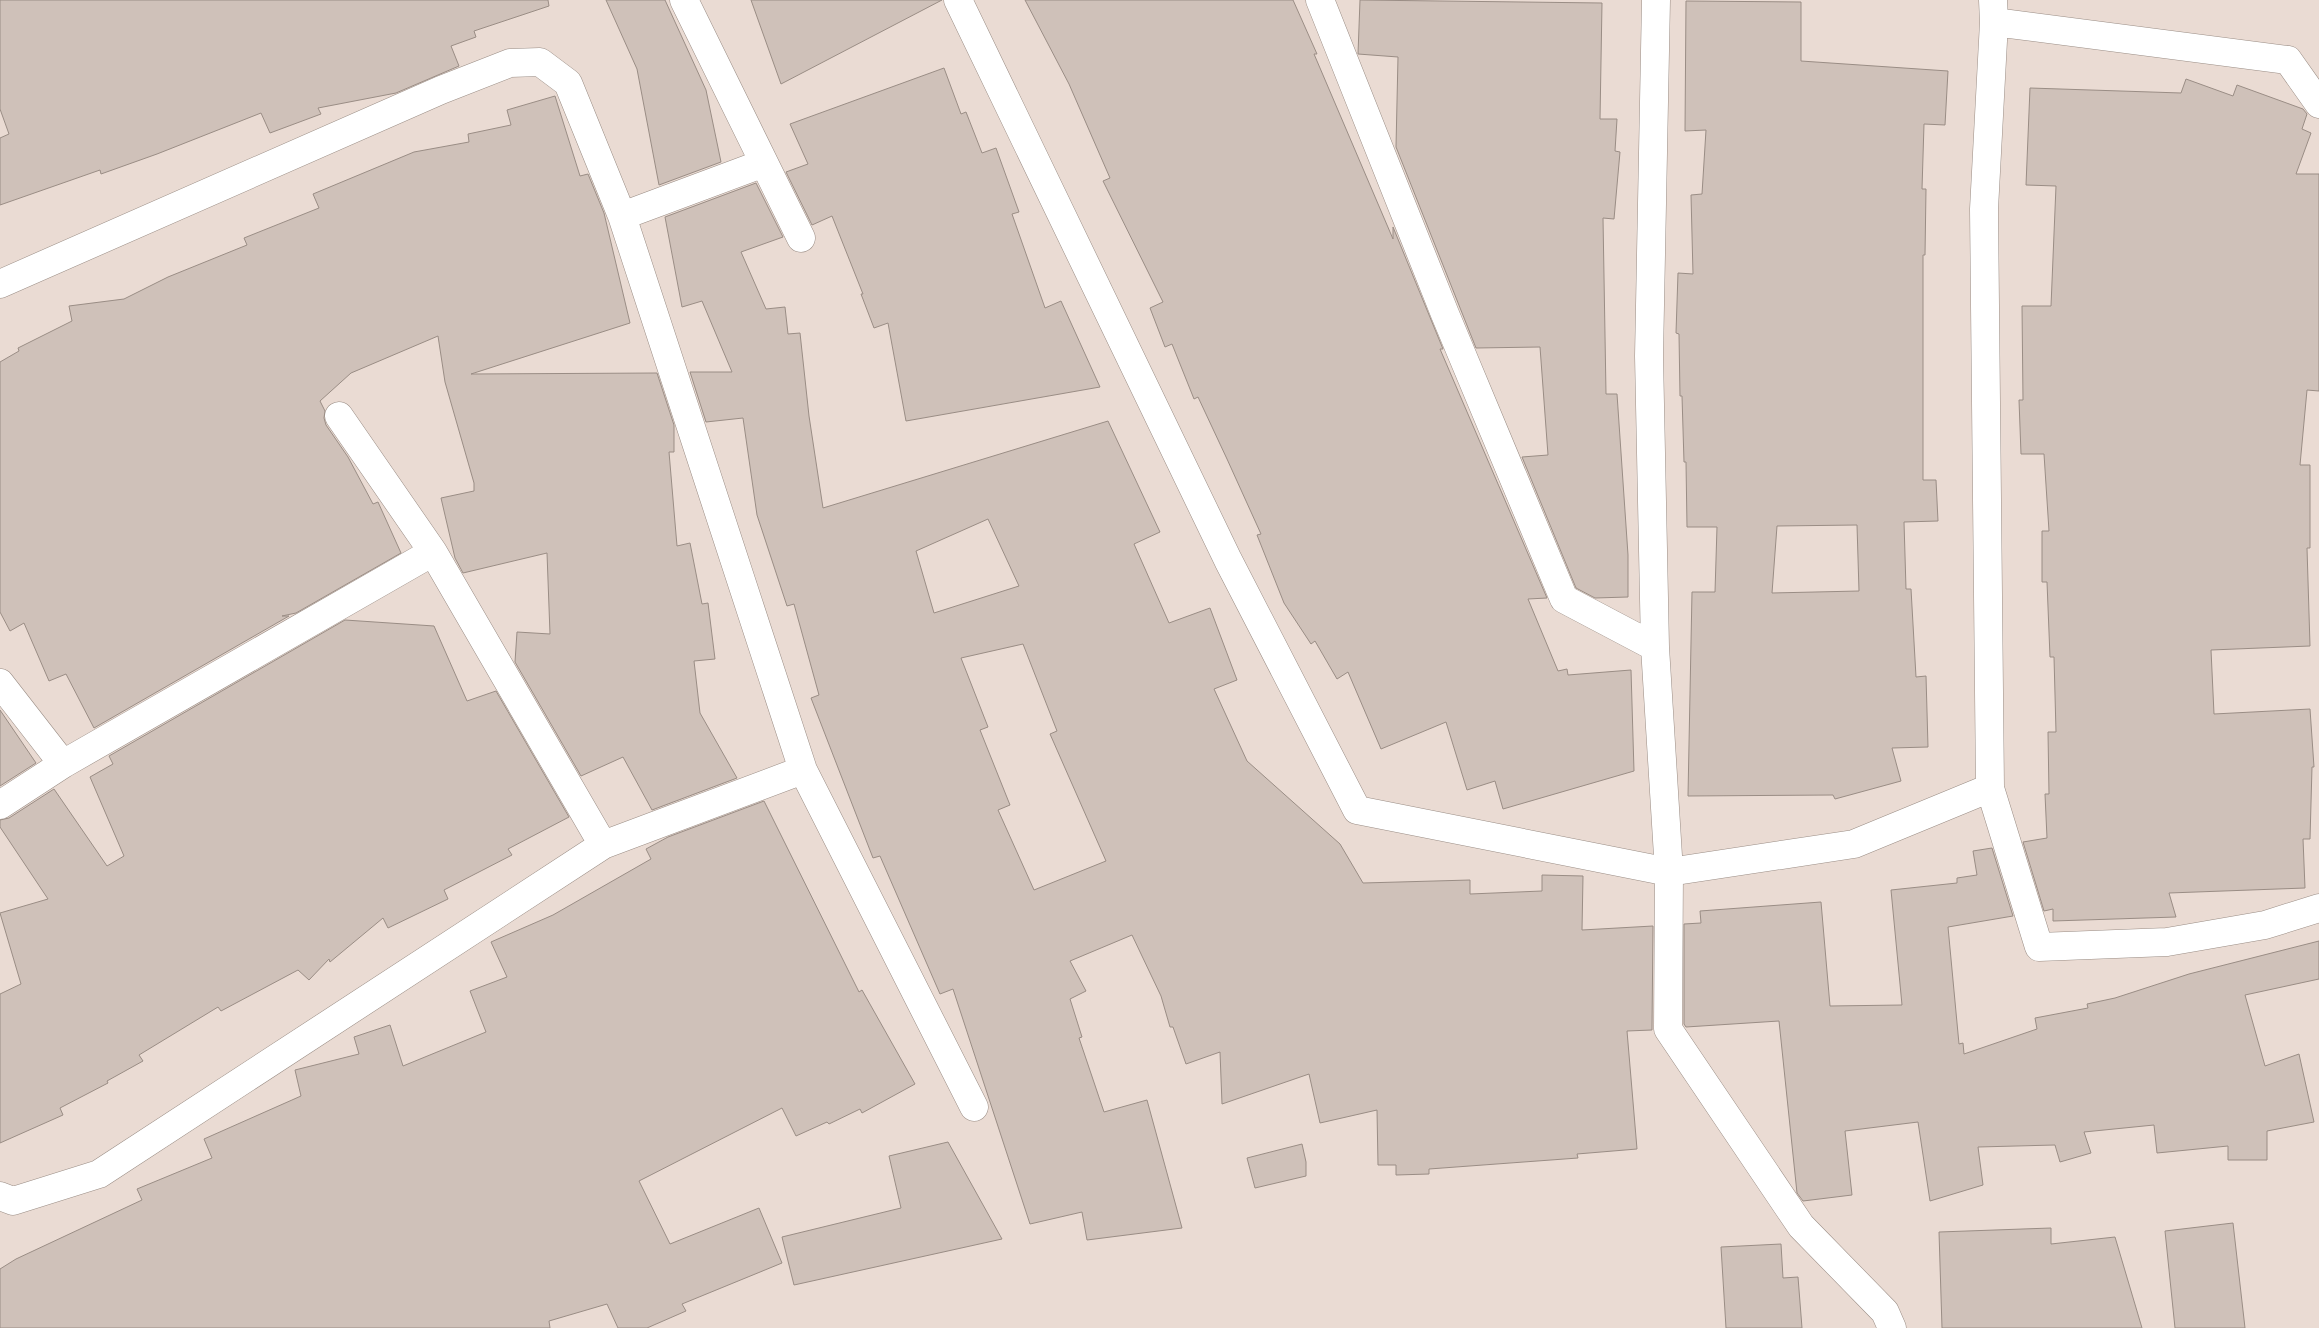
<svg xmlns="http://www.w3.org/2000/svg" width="2319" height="1328" font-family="'Work Sans',sans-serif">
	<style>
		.building { fill: #cfc1b9; stroke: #9a8d85; fill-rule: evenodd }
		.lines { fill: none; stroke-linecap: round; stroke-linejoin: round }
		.street-casing { stroke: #9a8d85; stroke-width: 29 }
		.street { stroke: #fff; stroke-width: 28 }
	</style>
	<rect width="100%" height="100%" fill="#eadbd3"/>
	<path class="building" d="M0,0H548L549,6L474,31L476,37L451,46L459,66L396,93L318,108L321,114L270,133L261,113L157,154L101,174L100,170L0,205V138L9,134L0,109Z
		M606,0H665L706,90L721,162L659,185L637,69Z
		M751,0H942L781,84Z
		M1025,0H1293L1317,54H1314L1393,239V227L1443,349H1440L1547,598L1528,599L1558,671L1567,669L1568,675L1631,670L1634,771L1503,809L1495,781L1467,790L1446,722L1381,749L1348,672L1337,679L1315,641L1311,644L1284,603L1257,535L1261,534L1227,459L1198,397L1194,399L1172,344L1165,347L1150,308L1163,302L1103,181L1110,178L1069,84Z
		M1360,0L1602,3L1600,119H1617L1615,151L1620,152L1614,219L1603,218L1606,394H1617L1628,555V597L1595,598L1576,588L1522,457L1548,455L1540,347L1476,348L1396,147L1398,57L1358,54Z
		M1686,1L1801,2V61L1948,71L1945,125L1924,124L1922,189H1926L1925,255H1923V480H1936L1938,521L1904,522L1906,589H1911L1916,677L1926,676L1928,747L1892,748L1901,781L1835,799L1833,795L1688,796L1692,592H1715L1717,527H1687L1686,462H1684L1682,396H1680L1679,334L1676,333L1678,273L1693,274L1691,195L1702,194L1706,130L1685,131ZM1857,525L1859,591L1772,593L1777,526Z
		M944,68L961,114L966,112L982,153L996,148L1019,212L1012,214L1045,308L1061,301L1100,387L906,421L888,323L874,328L861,294H863L832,216L812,225L786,172L808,164L790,124Z
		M2186,79L2233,96L2237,85L2303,109L2307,114L2302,129L2311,133L2296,174H2319V391L2307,390L2300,465H2310V548H2307L2310,646L2211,650L2214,714L2310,709L2314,767H2312L2310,839H2303L2305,888L2169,893L2176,917L2053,921V909L2044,911L2023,842L2047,838L2045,794H2049L2048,732H2056L2054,657H2050L2047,582H2042V531H2049L2044,454H2021L2019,400H2023L2022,306H2051L2056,186L2026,185L2030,88L2181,93Z
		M555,96L580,176L588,174L604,213L630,323L471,374L657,373L674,425V452H669L677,546L690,543L702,604L708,603L715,659L694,661L700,713L737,778L652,810L623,757L581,776L515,662L517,632L550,634L547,553L463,573L455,558L441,498L474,491V483L445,382L438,336L351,373L320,401L325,411L324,418L326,425L348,457L373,504L378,502L401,553L296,613L282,616H289L94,728L66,674L49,681L24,623L10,631L0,612V362L19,351L18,348L72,321L69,306L124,299L168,277L247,245L244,238L319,208L313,194L414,152L469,142L468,134L511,125L507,110Z
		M756,183L783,237L741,252L766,309L785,307L788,334L800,333L809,416L823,508L1108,421L1160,532L1134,544L1169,623L1210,608L1237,680L1214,689L1247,761L1340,844L1363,883L1470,880V894L1542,891V875L1583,876L1582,930L1653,926L1652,1030L1627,1031L1637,1149L1577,1154L1578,1158L1429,1169V1174L1396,1175V1165H1378L1377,1110L1320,1123L1309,1074L1222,1104L1220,1052L1186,1064L1173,1027H1170L1161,996L1132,935L1070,961L1086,991L1070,999L1082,1037L1079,1038L1104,1112L1147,1100L1182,1228L1087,1240L1082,1212L1030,1224L953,989L940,994L880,856L873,858L811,698L819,695L794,604L787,606L757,515L743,418L706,422L690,372H732L702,301L682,307L665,217ZM988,519L1019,586L934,613L916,551ZM1023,644L1057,731L1050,734L1106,861L1034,890L998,810L1010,805L980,730L988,727L961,658Z
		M345,620L434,626L467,701L496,691L569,817L508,849L512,855L444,890L448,899L388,928L383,918L330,962L329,959L309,980L298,970L221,1011L218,1007L139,1055L143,1061L107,1081L108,1083L60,1108L63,1115L0,1143V994L21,984L0,913L48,899L0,827V820L9,818L54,789L107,866L124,856L90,777L113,764L109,756Z
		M0,710L36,763L0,786Z
		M764,801L859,992L862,990L915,1084L862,1113L860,1109L829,1124L827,1122L796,1136L782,1108L639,1181L670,1244L759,1208L782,1263L682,1304L686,1311L647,1328H618L607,1304L549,1321L550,1328H0V1269L16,1259L142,1200L137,1189L212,1158L204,1139L301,1096L295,1070L359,1054L354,1037L390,1025L403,1066L486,1032L470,991L507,977L491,942L553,915L651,859L646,849L668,837Z
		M1992,848L2013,916L1948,927L1959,1044L1963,1043L1964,1054L2037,1029L2035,1018L2088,1008L2087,1004L2115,998L2189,974L2319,941V979L2245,995L2265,1066L2299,1054L2314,1122L2267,1131V1160H2228V1146L2157,1153L2154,1125L2084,1132L2091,1153L2060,1162L2055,1145L1978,1147L1983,1185L1930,1201L1918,1122L1845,1131L1852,1195L1803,1201L1797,1193L1779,1021L1686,1027L1684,1024V924L1701,923L1700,911L1821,902L1830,1006L1902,1005L1891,890L1957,883V878L1977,875L1973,851Z
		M948,1142L1002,1239L794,1285L782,1237L901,1208L889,1156Z
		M1302,1144L1306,1162V1176L1255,1188L1247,1158Z
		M2233,1223L2245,1328H2175L2165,1231Z
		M2051,1228V1244L2115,1237L2142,1328H1942L1939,1232Z
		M1781,1244L1783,1278L1798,1277L1802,1328H1726L1721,1247Z"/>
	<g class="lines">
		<defs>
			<path id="street" d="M684,0L801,238
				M958,0L1228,560L1357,810L1669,872L1854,844L1990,788L1984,209L1994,22L1993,0
				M1320,0L1445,314L1564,599L1655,647
				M1656,0L1649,356L1655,647L1669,872L1668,1029L1801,1226L1885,1312L1892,1328
				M1994,22L2288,60L2319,104
				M622,216L764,163
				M0,284L441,90L510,63L540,62L568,83L622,216L803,770L974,1107
				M339,416L433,552
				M0,683L63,764
				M1990,788L2039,947L2167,942L2265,925L2319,908
				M0,805L63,764L433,552L603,845
				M0,1196L13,1201L99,1174L603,845L803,770"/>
		</defs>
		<use href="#street" class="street-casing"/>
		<use href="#street" class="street"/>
	</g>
</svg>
